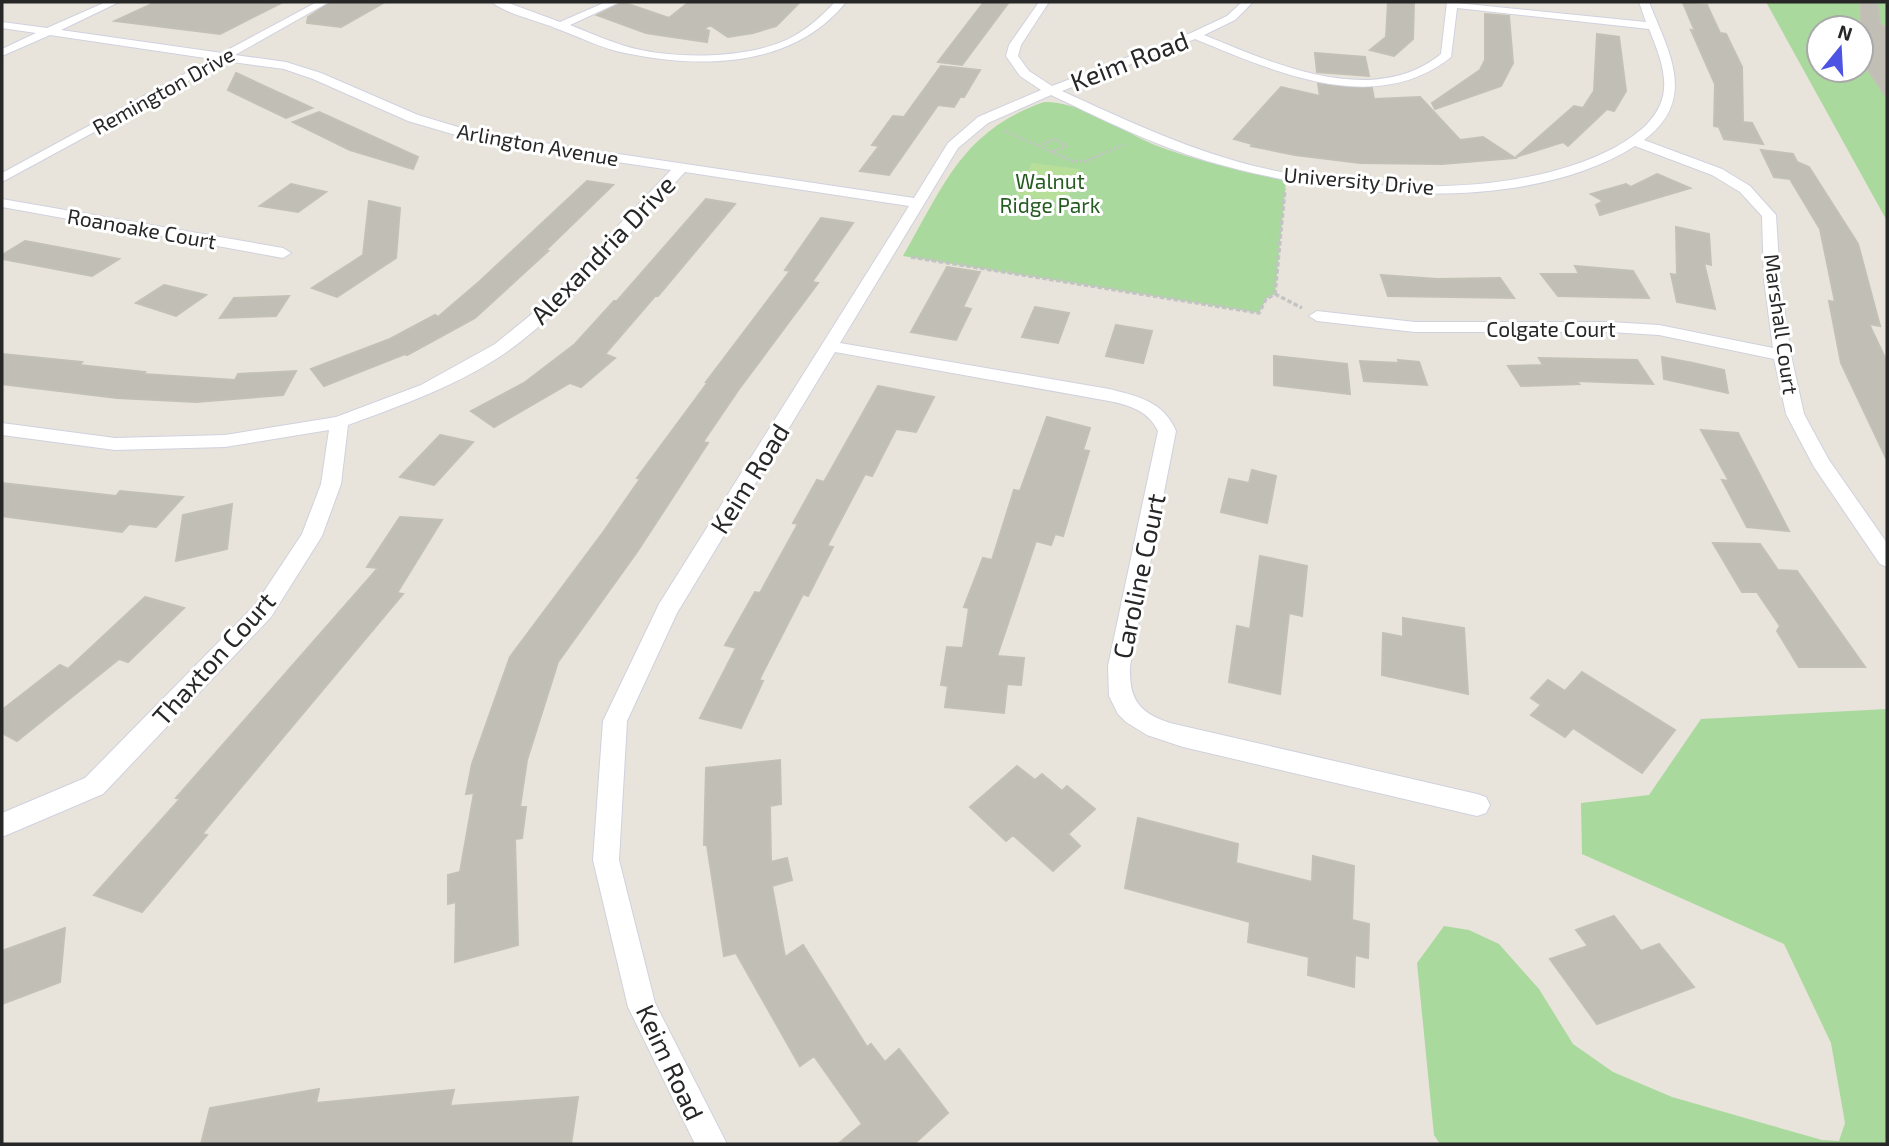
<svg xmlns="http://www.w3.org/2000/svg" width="1889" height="1146" font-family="'Exo 2',sans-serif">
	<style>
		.green { fill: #a9d99d; fill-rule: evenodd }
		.pitch { fill: #b8df9a }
		.building { fill: #c1beb6; stroke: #c3c0b5; stroke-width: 2 }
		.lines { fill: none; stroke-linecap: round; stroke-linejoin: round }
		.minor-casing { stroke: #d0d1df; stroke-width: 2 }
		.path-far1 { stroke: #c3c3c3; stroke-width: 2.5; stroke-dasharray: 2.5 2; stroke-linecap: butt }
		.path { stroke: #c3c3c3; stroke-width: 3.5; stroke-dasharray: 4.5 2.5; stroke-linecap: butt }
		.minor { fill: #fff; fill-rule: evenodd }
		.labels { text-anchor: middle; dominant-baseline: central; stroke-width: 6; stroke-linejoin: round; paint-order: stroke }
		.far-street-label { font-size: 21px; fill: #272727; stroke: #fff }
		.far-park-label { font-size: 21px; fill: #255b21; stroke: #fff }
		.street-label { font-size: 26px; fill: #272727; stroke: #fff }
	</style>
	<rect width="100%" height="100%" fill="#e8e4db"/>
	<path class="green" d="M1766,2H1887V221ZM1819,28H1861V70H1819Z
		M1044,102C1085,102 1123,133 1160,147C1201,162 1243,171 1286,181L1275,294L1266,299L1259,313L903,256C944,185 962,131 1044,102Z
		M1887,709V1144H1440L1434,1135L1417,963L1444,926L1469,930L1499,944L1539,989L1573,1044L1613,1072L1672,1097L1822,1140L1839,1141L1845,1123L1831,1043L1784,944L1582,854L1581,803L1649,795L1701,719Z"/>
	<path class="pitch" d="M1032,163L1080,169L1066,202L1016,195Z"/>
	<path class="building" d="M156,2H283L220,34L115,21Z
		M331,2H385L341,27L307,23L308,17Z
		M622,2L669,18L689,2H800L776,26L753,33L728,37L710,25L704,29L709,31L707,42L646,33L597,15Z
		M984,2H1009L962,65L938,62Z
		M1388,2H1414L1413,39L1394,56L1370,50L1386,37Z
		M1861,2H1877L1880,24L1887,28V98L1861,60Z
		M1683,3L1707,5L1720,33L1726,34L1742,67L1743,122L1752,123L1763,144L1724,139L1719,127L1714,126L1715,84L1691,30L1695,31Z
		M1485,14L1509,16L1513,63L1501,86L1435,109L1432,103L1480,70L1485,60Z
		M1597,34L1619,37L1626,91L1614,111L1607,109L1568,146L1563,142L1516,157L1574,106L1583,108L1594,91Z
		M1315,53L1365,57L1369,76L1317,72Z
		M941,66L980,70L964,97H960L954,107L938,105L889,175L860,171L879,146L872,145L893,116L904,117Z
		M236,73L312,108L286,118L228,90Z
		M1318,84L1372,88L1374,99L1420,97L1460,140L1483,137L1515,158L1442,164L1360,163L1295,155L1251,146L1252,144L1234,139L1281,87L1320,96Z
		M319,112L418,157L413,169L350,150L293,122Z
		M1761,150L1793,154L1797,162L1809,167L1858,244L1880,326L1869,324L1887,362V460L1841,363L1829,301L1835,302L1820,229L1790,179L1774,177Z
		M1657,174L1690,188L1600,215L1596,205L1603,201L1591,194L1626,184L1631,187Z
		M587,181L613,185L545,251H548L475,318L407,355L405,354L324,386L311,369L390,339L435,315L438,317L480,281Z
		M291,184L326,192L298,212L260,206Z
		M706,199L735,204L658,296H655L605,354L615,358L581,387L570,383L494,427L471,411L524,383L575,344L614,301H617Z
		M369,201L400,208L396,258L337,297L312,288L363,255Z
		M821,218L853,223L812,282L818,283L739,389L703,442L708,443L637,552L558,662L527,760L520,807H526L522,838L515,839L518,945L455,962L456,902L448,904V875L460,872L474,793L466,794L472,764L510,657L604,531L640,479L637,478L708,382H706L790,271L785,270Z
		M1676,227L1709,234L1711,265L1704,263L1715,309L1677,302L1671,274L1677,275Z
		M25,241L89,253L119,259L92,276L2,259V255Z
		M1575,266L1633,271L1649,298L1558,296L1541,274H1579Z
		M947,267L980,272L963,307L971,309L956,340L911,332Z
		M1381,275L1437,279L1500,278L1514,298L1388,296Z
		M164,285L206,295L176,316L136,303Z
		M289,296L276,316L220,318L234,298Z
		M1035,307L1069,313L1058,343L1022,337Z
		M1116,325L1152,331L1143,363L1106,356Z
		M2,354L82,362L79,365L145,372L143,374L235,380L238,374L296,371L283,395L196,402L117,398L2,384Z
		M1274,356L1347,364L1350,394L1274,385Z
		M1662,357L1687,362L1690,366L1689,362L1724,370L1728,393L1664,379Z
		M1539,358L1637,360L1653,384L1576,381L1579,384L1521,386L1508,366L1543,365Z
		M1398,360L1419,362L1427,385L1364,381L1360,361L1399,363Z
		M878,386L934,397L916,432L896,429L872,476L865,474L827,546L833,547L808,596L803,594L759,680L763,681L741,728L700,718L736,648L725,645L755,592L760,593L798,524L793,523L817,480L824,482Z
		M1047,417L1090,428L1083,450L1089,451L1063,536L1055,534L1051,545L1036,541L997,656L1024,658L1021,685L1007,684L1004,713L945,707L948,686L941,685L947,647L963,648L969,608L964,607L983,558L992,560L1014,490L1020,491Z
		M1701,430L1738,433L1789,531L1747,527L1722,480L1729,481Z
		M440,435L473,442L434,485L400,477Z
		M1252,470L1276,476L1267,523L1221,512L1229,479L1249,483Z
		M2,483L116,496L120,491L183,497L156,527L129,524L122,532L2,516Z
		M232,504L227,549L176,561L183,515Z
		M400,517L442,520L397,593L403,594L202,834L207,835L142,912L94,895L180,799L176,798L378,568L367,567Z
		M1713,543L1760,544L1778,570L1797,571L1865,667H1799L1777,631L1780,626L1757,592H1742Z
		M1260,556L1307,566L1302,616L1289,613L1280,694L1229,682L1237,626L1250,629Z
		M145,597L184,608L128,662L119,659L17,741L2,733V710L60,665L68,669Z
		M1403,618L1464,628L1468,694L1382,675L1383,633L1403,637Z
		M1582,672L1675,730L1642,773L1573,728L1565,737L1531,715L1541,705L1531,698L1548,680L1565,691Z
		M780,760L781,804L770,806L771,862L787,858L792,880L772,886L785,957L803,945L867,1047L871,1044L885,1062L899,1049L948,1113L914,1144H838L862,1124L814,1056L800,1066L736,953L724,956L707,845H704L706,768Z
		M1017,766L1035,780L1042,774L1062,791L1067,786L1095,809L1068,834L1080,846L1053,871L1013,835L1006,841L970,807Z
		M1138,818L1238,844L1236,863L1312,882L1313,856L1354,866L1352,920L1369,924L1368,958L1355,955L1354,987L1308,975L1309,957L1248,942L1250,922L1125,888Z
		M1614,916L1641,951L1659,944L1694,987L1597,1024L1550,959L1588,946L1576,930Z
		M65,928L60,982L2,1004V951Z
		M319,1089L316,1103L454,1090L450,1106L578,1097L571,1144H201L210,1108Z"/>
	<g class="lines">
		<defs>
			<path id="minor" d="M106,2H119L61,30L222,53L317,2H329L235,55L286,62L321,73L418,115L478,133L914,198L948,143L978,117L1041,90L1020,76L1006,56L1009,45L1039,2H1049L1021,45L1018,56L1029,71L1052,86L1191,33L1227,16L1242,2H1253L1235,20L1204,35C1275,64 1373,109 1441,54L1447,2L1646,22L1639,2H1649C1669,53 1698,99 1644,140L1722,169L1750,186L1776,215L1780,280L1791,355L1804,414L1829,460L1887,543V567L1880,564L1814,467L1786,414L1774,359L1659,335L1610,332H1415L1317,321L1309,316L1317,311L1415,322H1610L1659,325L1773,348L1764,280L1762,216L1740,192L1712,175L1635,146C1523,217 1329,197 1207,161C1153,145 1102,119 1051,95L988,123L958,148L840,343L1109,389C1138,396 1164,402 1176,431L1130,666C1129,699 1138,712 1170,723L1477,794L1486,797L1490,805L1486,813L1477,816L1183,747L1147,735L1126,722L1118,714L1109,696L1108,666L1158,431C1149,411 1129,405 1109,401L835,352L677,613L627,721L619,860L655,1003L727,1144H695L628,1007L593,860L603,721L659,604L909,206L685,172C631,230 571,306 508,351C460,385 402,405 348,425L341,484L322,536L271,617L103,794L2,837V813L85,778L255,605L302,534L321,484L329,430L225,447L115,450L2,435V423L115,438L225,435L336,417L421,385L495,344L544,304L671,170L476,141L408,121L313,79L284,69L225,61L2,182V173L212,59L50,35L2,56V49L36,33L2,28V22L47,28ZM1457,8L1649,29C1657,49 1668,74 1663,96C1657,121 1635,136 1614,148C1514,200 1361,192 1254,166C1187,149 1125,120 1062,91L1195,39C1273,71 1375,118 1451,57Z
				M492,2H506L560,22L606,2H620L570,25C588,32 606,40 625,46C671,60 751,60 794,36C810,27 823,15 835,2H846C793,68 702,69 625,53C602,49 578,36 555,28C538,21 504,13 492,2Z
				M2,199L283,248L291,253L283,258L2,207Z"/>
		</defs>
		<use href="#minor" class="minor-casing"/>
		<path class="path-far1" d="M1005,131L1072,161H1086L1126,144
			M1038,146L1055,139L1067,146L1052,152"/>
		<path class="path" d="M911,257L1259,313L1266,299L1275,294L1285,189
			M1275,294L1302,308"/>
		<use href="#minor" class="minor"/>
	</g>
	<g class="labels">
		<g class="far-street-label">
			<text transform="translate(163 90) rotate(-29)">Remington Drive</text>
			<text transform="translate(538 144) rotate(10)">Arlington Avenue</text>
			<text transform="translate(1359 180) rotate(5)">University Drive</text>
			<text transform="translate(142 228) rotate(10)">Roanoake Court</text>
			<text transform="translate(1782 324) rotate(82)">Marshall Court</text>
			<text x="1551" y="328">Colgate Court</text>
		</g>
		<g class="far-park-label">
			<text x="1050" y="180">Walnut<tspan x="1050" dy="24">Ridge Park</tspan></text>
		</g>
		<g class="street-label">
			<text transform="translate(1129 60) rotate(-21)">Keim Road</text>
			<text transform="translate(602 249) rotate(-46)">Alexandria Drive</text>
			<text transform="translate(749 478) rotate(-58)">Keim Road</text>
			<text transform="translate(1138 576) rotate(-78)">Caroline Court</text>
			<text transform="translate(213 658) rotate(-48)">Thaxton Court</text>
			<text transform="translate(671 1062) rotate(65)">Keim Road</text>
		</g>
	</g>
	<rect width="1889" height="1146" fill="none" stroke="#272727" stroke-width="7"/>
	<g transform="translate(1840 49) rotate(18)"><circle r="33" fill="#ffffff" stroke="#a9a9a9" stroke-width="2"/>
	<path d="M0-5L12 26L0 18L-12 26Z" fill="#4d54e3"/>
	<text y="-10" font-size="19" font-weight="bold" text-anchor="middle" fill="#272727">N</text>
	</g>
</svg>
